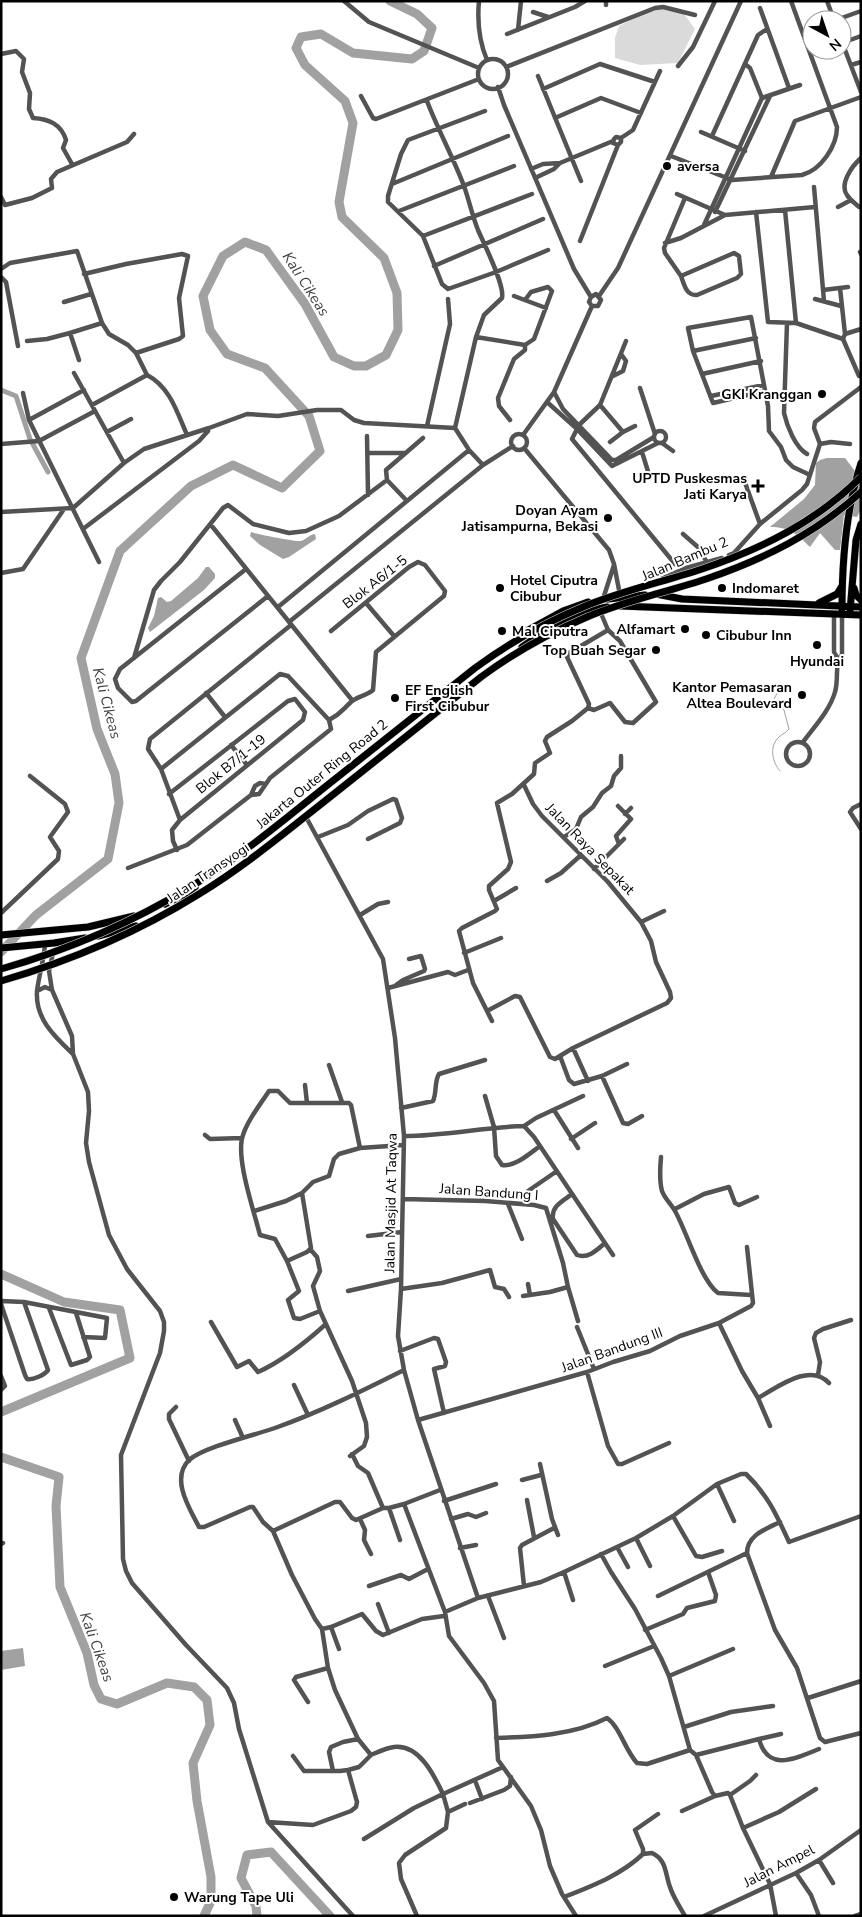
<svg xmlns="http://www.w3.org/2000/svg" width="862" height="1917" font-family="'Nunito Sans',sans-serif">
	<style>
		.green { fill: #dadada }
		.water { fill: #a1a1a1 }
		.lines { fill: none; stroke-linecap: round; stroke-linejoin: round }
		.stream { stroke: #a1a1a1; stroke-width: 1 }
		.canal { stroke: #a1a1a1; stroke-width: 5 }
		.river { stroke: #a1a1a1; stroke-width: 9 }
		.highway-casing { stroke: #dbdbdb; stroke-width: 8 }
		.minor { stroke: #535353; stroke-width: 4.5 }
		.highway { stroke: #000; stroke-width: 7 }
		.highway-bridge-casing { stroke: #dbdbdb; stroke-width: 8; stroke-linecap: butt }
		.highway-bridge { stroke: #000; stroke-width: 7 }
		.poi-dot { fill: #000; stroke: #fff; stroke-width: 2 }
		.labels { text-anchor: middle; dominant-baseline: central; stroke-width: 4; stroke-linejoin: round; paint-order: stroke }
		.poi-label { font-size: 14px; font-weight: bold; fill: #000; stroke: #fff; text-anchor: start }
		.street-label { font-size: 14px; fill: #000; stroke: #fff }
		.water-label { font-size: 15px; font-style: italic; fill: #424242; stroke: #fff }
	</style>
	<rect width="100%" height="100%" fill="#fff"/>
	<path class="green" d="M655,8L684,14L695,29L678,63L640,65L615,58V38L619,26Z"/>
	<path class="water" d="M827,458H845L861,479V509L857,517L844,515L840,550H835L820,533L810,547C797,534 789,527 770,527L804,499L815,485L816,463L820,460Z
		M251,532C256,534 298,542 301,541C307,539 308,535 315,534L316,539L289,557L283,559L260,545L250,536Z
		M206,567H209L215,574V578L204,590L150,632L148,628L154,616L158,598L161,597L167,602L171,601L198,578Z
		M23,1648L25,1666L1,1670V1651Z"/>
	<g class="lines">
		<path class="stream" d="M780,683V688L774,699L784,710L789,729C786,733 782,734 779,737C769,746 772,762 780,771"/>
		<path class="canal" d="M1,390L16,396L30,439L48,472"/>
		<path class="river" d="M1,952L36,915L108,859L119,803L115,774L97,729L81,658L120,551L191,486L233,465L282,488L320,451L309,416L265,368L227,354L210,330L203,296L223,256L245,242L266,250L305,304L334,357L354,366H366L386,355L398,330L397,293L384,258L342,217L339,202L353,123L345,101L305,65L296,48L301,37L321,34L353,53L412,59L424,51L432,28L417,14L390,1
			M1,1274L64,1302L120,1310L130,1358L1,1412
			M1,1457L59,1477L56,1506L60,1587L87,1653L94,1685L101,1699L117,1704L167,1683L194,1687L207,1700L210,1725L193,1763L197,1801L211,1877V1901L204,1916
			M257,1916L256,1906L241,1878L247,1855L271,1852L330,1916"/>
		<defs>
			<path id="highway" d="M854,588L856,595L861,600
				M656,594L682,599L861,607
				M608,599L645,595
				M819,603L837,594L842,586
				M620,606L861,615
				M842,609C842,561 846,509 861,463
				M850,611L856,540L861,524
				M521,634L563,611L588,602
				M522,647C547,629 576,612 607,607
				M165,904L185,894L195,887
				M1,935L88,927L134,916
				M98,936L136,926
				M1,948L54,943L85,938"/>
		</defs>
		<use href="#highway" class="highway-casing"/>
		<path class="minor" d="M344,1L369,22L479,68
			M479,1C477,22 479,41 487,60
			M827,1L834,20
			M606,5V1
			M760,8L789,88
			M533,12L548,17
			M836,20L861,11
			M518,30L521,1
			M507,34L575,7L585,1
			M842,42L861,92
			M842,43L861,36
			M1,54L16,51L24,59L22,72L30,93L29,109L33,118C49,119 61,124 66,140L63,148L72,164
			M478 74a15 15 0 1 1 30 0a15 15 0 1 1-30 0Z
			M745,64L750,68L762,98L800,85
			M851,65L861,62
			M678,66L693,47L715,1
			M506,67L655,8L663,7L695,15
			M538,76L581,181
			M498,87L504,105L574,269L591,297L589,302L592,306L554,392L523,435
			M543,89L600,64L655,82
			M361,96L373,118L376,119L479,79
			M427,101C438,130 453,157 464,186C469,200 472,215 478,230C484,244 505,285 502,298L484,315L476,337L455,428L469,450L483,465L513,446
			M485,111L408,140L401,154L388,196V202L423,236L442,284L448,289L496,272L548,250
			M555,118L601,98L641,113
			M701,132L745,151
			M712,136L758,35L767,29
			M621,138L633,130L660,71
			M671,156L732,180L802,175C821,170 837,146 837,127L791,1
			M531,169L543,164L560,163
			M771,177L795,121L861,97
			M535,178L554,169L560,163L613,141
			M392,184L508,136
			M814,187L824,301
			M677,194L725,215L815,207
			M1,197L5,205L32,198L52,188L51,179L57,172L127,142L134,134
			M838,207L851,200
			M859,207C855,203 850,200 847,195C839,184 852,166 861,158
			M785,210L796,323
			M399,211L514,166
			M715,212L770,96
			M756,212L768,322L796,323L843,339
			M704,225L762,98
			M423,236L532,194
			M580,241L618,145L621,142V138L616,137L614,139L613,143L618,145
			M665,243L681,238L725,215
			M860,252L861,254
			M734,253L739,256L741,274L737,278L697,295C686,296 684,284 681,276Z
			M434,266L543,219
			M1,269L10,263L77,251L102,323L109,334L128,345L136,353L147,375
			M84,274L126,264L182,254L188,256L179,298L183,336L179,339L136,353
			M681,276L665,253L664,248L685,198
			M1,277L6,282L18,346
			M840,288L845,334L843,339L859,376
			M823,290L848,287
			M514,296L546,308
			M599,296L618,268L741,1
			M591,297L596,294L601,300L598,306H592
			M815,299L841,306
			M64,302L91,294
			M787,323L784,413C787,426 795,447 807,454
			M70,333L102,323
			M845,334L861,329
			M476,337L525,345L534,339L552,291L548,287L531,292L525,300
			M27,341L47,339L70,333L79,360
			M626,341L600,405L579,425L572,439L675,564
			M693,351L756,338
			M74,373L124,463
			M702,374L761,361
			M613,376L623,371L626,361L621,354
			M640,388L655,434
			M765,391L713,403L693,351L688,328L751,317L768,406L769,431L781,447L786,460L793,467L810,475
			M554,392L563,409L612,460H616L654,437
			M23,393L29,420L99,562
			M711,396L764,385
			M547,402L576,428L612,466L658,443
			M92,405L147,375C170,387 177,412 187,435
			M600,405L623,432L635,426
			M29,420L84,390
			M510,420L499,406L498,398L514,359L525,350V345
			M427,426L450,324L448,299
			M654 437a6 6 0 1 1 12 0a6 6 0 1 1-12 0Z
			M107,432L131,419
			M511 442a8 8 0 1 1 16 0a8 8 0 1 1-16 0Z
			M367,436L368,495
			M610,442L623,432
			M662,443L673,451
			M1,444L39,441L95,411
			M820,444L831,442L850,444
			M524,448L609,550L614,564L620,595
			M642,452L650,478
			M368,453H405
			M743,477L760,524
			M407,501L387,480L386,470L423,438
			M1,512L73,508L124,463L144,449L209,428L247,414L278,416L317,410H341L354,420L364,423L455,428
			M211,525L352,700
			M83,529L199,441L208,431
			M683,534L699,548L706,561
			M729,555L734,553L760,524L802,490L807,484L820,444L814,428L815,422L861,387
			M246,569L120,669L115,679L118,688L132,702L136,701L268,596
			M1,573L23,569L64,509
			M663,578L686,568L722,558
			M603,599L614,565
			M366,603L394,636
			M278,607L469,450
			M600,611L608,630
			M834,614V652L838,659
			M289,622L483,465
			M134,658L154,590L161,581L180,562L223,508L228,505L253,524L289,533L306,531L339,516L387,480
			M206,693L225,717
			M588,708L594,710L610,703L625,722L633,723L656,702L620,641L608,630
			M588,708L589,704L567,657L569,653L608,630
			M786 754a12 12 0 1 1 24 0a12 12 0 1 1-24 0Z
			M803,742C814,727 830,710 835,692C839,679 834,665 842,654V615
			M231,745L247,765
			M161,769L280,674L288,676L329,720
			M169,794L288,701L295,699L305,712L303,720L180,820L172,830L173,841L177,850
			M251,795L255,786L260,783L265,784
			M861,804L853,808L850,812L861,829
			M618,806L631,819L616,836L619,844
			M625,814L631,808
			M306,817L383,959L395,1038L404,1136L401,1289L398,1336L404,1370L418,1420L478,1598
			M180,820L161,769L148,749L150,739L291,625
			M318,837L348,825L368,811L393,799L396,800L402,818L400,823L368,839
			M564,837L576,829L581,817L593,807L602,793L611,786L614,776L621,768V756
			M128,868L187,845L251,795L259,794L270,778L331,729L329,720C342,713 342,710 351,702C356,697 366,696 373,690L376,652L444,596L445,591L425,565L418,562L409,567L331,631
			M594,869L624,839
			M547,881L561,873L581,855
			M494,901L516,888
			M1,913L58,859L59,851L50,837L68,812L65,804L30,776
			M360,915L378,904L388,902
			M641,922L664,911
			M45,944C44,960 39,975 37,991C35,1019 55,1037 73,1054
			M53,953L49,971L52,990L72,1036L73,1054L88,1092L89,1111L86,1143L89,1162L109,1235L127,1269L160,1311L164,1322V1331L160,1353L121,1455L123,1559L126,1571L132,1583L186,1645L227,1688L234,1703L239,1729L268,1822L353,1916
			M464,953L501,938
			M396,985L403,980L424,971L425,969L421,956L409,959
			M388,988L448,972L455,975L468,970
			M37,991L45,987L52,990
			M487,1011L515,996L520,997L550,1057L555,1059L573,1048L667,1003L671,998L670,992L656,962L651,941L641,922L608,882L542,816L533,804L524,785
			M492,1021L473,983L459,931L462,928L495,911L497,909L489,890V886L508,869L511,862L497,803L512,794L534,774L535,763L550,753L545,741L547,737L572,721L588,708
			M573,1048L588,1081
			M560,1056L569,1080L574,1084L602,1076L627,1064
			M329,1065L342,1102
			M602,1076L623,1123L628,1124L642,1116
			M305,1085L307,1103
			M485,1096L494,1127L496,1156L502,1165C515,1167 529,1154 540,1146
			M401,1108L433,1101C437,1093 434,1082 439,1074L485,1060
			M554,1110L578,1148
			M524,1126L536,1118L583,1096
			M205,1135L210,1139L242,1138
			M404,1136C445,1136 484,1127 524,1126L534,1137L613,1255
			M571,1139L595,1123
			M661,1157C660,1168 659,1180 662,1191C665,1199 671,1204 675,1211C687,1232 700,1279 718,1293L751,1295
			M528,1191L557,1171
			M572,1194C563,1201 551,1206 553,1219L577,1255C588,1259 597,1250 605,1243
			M403,1199L485,1201L534,1205L546,1208L563,1263L568,1287L550,1292L523,1296
			M508,1204L522,1239
			M675,1209L704,1194L729,1187L735,1203L739,1205L757,1197
			M254,1211L286,1201L302,1193L313,1182L329,1176L334,1159L339,1154L360,1148
			M368,1236L402,1232
			M310,1249L317,1257L320,1271L313,1286L320,1311L352,1381L366,1423L367,1437L364,1446L350,1456
			M287,1261L307,1252L311,1248L302,1193
			M528,1284L530,1295
			M568,1287L578,1321
			M401,1289L442,1283L490,1270L495,1287L504,1289L509,1297
			M348,1291L401,1279
			M1,1301L24,1302L107,1318L105,1338L83,1337
			M1,1304L25,1375L27,1379C33,1380 45,1375 48,1370L24,1302
			M49,1308L71,1365L87,1360L90,1357L76,1313
			M320,1311L300,1319L294,1318L288,1300L299,1291L287,1261L275,1239L260,1235C254,1211 235,1157 243,1135C248,1119 260,1105 269,1091H278L290,1103H349L351,1105L360,1148L404,1145
			M211,1322L237,1367L249,1361L258,1372C283,1361 306,1342 326,1324
			M719,1323L742,1371L758,1398C778,1387 810,1362 829,1383
			M577,1327L594,1369
			M400,1351L434,1338L438,1339L446,1362L445,1366L434,1369L444,1413
			M587,1372L608,1446L618,1464H622L669,1443
			M818,1375L820,1362L814,1338L816,1333L823,1329L851,1320
			M1,1376L5,1386L1,1390
			M294,1385L308,1415
			M758,1398L770,1426
			M176,1407L169,1414V1419L189,1461
			M235,1420L243,1438
			M418,1420L587,1372L613,1362L650,1351L680,1336L719,1323L751,1306L753,1303L747,1247
			M352,1454L358,1466L368,1473L383,1508
			M540,1464L552,1519L558,1535
			M522,1480L541,1475
			M717,1484L734,1521
			M527,1500L534,1537
			M444,1501L496,1484
			M404,1504L445,1612
			M389,1508L400,1540
			M673,1516L696,1556L702,1557L722,1551
			M360,1519L365,1530L364,1540L371,1554
			M451,1519L468,1514L476,1517L486,1513
			M780,1522C766,1529 747,1535 747,1553L775,1630L797,1668L820,1738L825,1742L861,1733
			M273,1531L335,1502H340L352,1518L356,1520L383,1508H389L404,1504L440,1490
			M636,1538L650,1566
			M1,1544L3,1543
			M617,1547L628,1567
			M460,1548L476,1545
			M601,1554L611,1572L635,1609L661,1658L669,1676L690,1750
			M564,1572L573,1600
			M369,1586L401,1575L409,1579L428,1569
			M524,1586L520,1548L522,1545L554,1528
			M488,1596L504,1638
			M658,1596L747,1553
			M378,1604L389,1633
			M331,1627L339,1649
			M322,1629L331,1627L362,1614L376,1631L383,1635L422,1619L444,1616
			M645,1630L683,1614L687,1608L715,1601L716,1595L708,1572
			M605,1666L654,1646
			M669,1676L733,1649
			M808,1698L861,1681
			M308,1702L294,1680L296,1677L328,1668
			M684,1727L731,1712L773,1706
			M496,1738C533,1737 574,1735 607,1718C620,1727 625,1750 637,1763L647,1764L690,1750L696,1755L712,1792L715,1796L728,1793L730,1795L743,1828L770,1884L776,1916
			M759,1739L781,1734
			M696,1755L759,1739C768,1773 796,1758 819,1749
			M293,1756L304,1771H340L348,1770
			M333,1771L329,1752L331,1747L343,1742L358,1739
			M476,1783L482,1799
			M730,1795L750,1781L756,1775
			M470,1803L504,1790L510,1786L511,1777
			M682,1811L715,1796
			M448,1812L465,1804
			M268,1822L313,1825L351,1811L356,1807L357,1802L348,1770L359,1767L371,1755
			M743,1828L779,1812L816,1789
			M364,1839L414,1808L443,1794C434,1775 419,1744 394,1747C386,1748 378,1752 371,1755L358,1739L335,1690L328,1668L322,1629L315,1619L292,1575L273,1531L263,1522L253,1507H250L204,1527H199C190,1509 170,1479 189,1460C204,1447 255,1435 275,1428C320,1412 362,1391 404,1370
			M643,1854L652,1853C667,1860 665,1874 670,1887C673,1897 680,1907 685,1916
			M819,1860L833,1883
			M796,1873L811,1895L819,1916
			M564,1897C592,1886 621,1875 643,1854V1849L635,1830L658,1814
			M417,1916L401,1879L399,1863L405,1855L446,1828L448,1812L443,1794L503,1767
			M576,1916L562,1894L550,1866L541,1830L531,1806L498,1760L494,1701L484,1683L449,1636L445,1612L478,1598L541,1582L564,1572L636,1538L673,1516L717,1484L741,1474H746C768,1495 777,1516 789,1542L861,1516
			M704,1916L796,1873L819,1860L861,1830
			M855,1916L861,1914"/>
		<use href="#highway" class="highway"/>
		<defs>
			<path id="highway-bridge" d="M1,969C68,950 133,922 192,886C238,858 279,824 320,791C372,750 423,709 475,668C509,643 544,623 583,607C621,591 663,582 702,569C761,549 816,522 861,477
				M1,981C70,961 138,932 199,894C245,866 287,831 330,797C380,757 431,717 481,677C515,652 549,633 587,617C625,601 667,592 706,579C764,559 815,534 861,492"/>
		</defs>
		<use href="#highway-bridge" class="highway-bridge-casing"/>
		<use href="#highway-bridge" class="highway-bridge"/>
	</g>
	<g class="poi-dot">
		<circle cx="667" cy="166" r="5"/>
		<circle cx="822" cy="394" r="5"/>
		<path d="M755.5 478.5h5v5h5v5h-5v5h-5v-5h-5v-5h5z"/>
		<circle cx="608" cy="518" r="5"/>
		<circle cx="500" cy="588" r="5"/>
		<circle cx="722" cy="588" r="5"/>
		<circle cx="685" cy="629" r="5"/>
		<circle cx="502" cy="631" r="5"/>
		<circle cx="706" cy="635" r="5"/>
		<circle cx="817" cy="645" r="5"/>
		<circle cx="656" cy="650" r="5"/>
		<circle cx="802" cy="695" r="5"/>
		<circle cx="395" cy="698" r="5"/>
		<circle cx="174" cy="1897" r="5"/>
	</g>
	<g class="labels">
		<g class="poi-label">
			<text x="677" y="166">aversa</text>
			<text x="812" y="394" text-anchor="end">GKI Kranggan</text>
			<text x="747" y="478" text-anchor="end">UPTD Puskesmas<tspan x="747" dy="16">Jati Karya</tspan></text>
			<text x="598" y="510" text-anchor="end">Doyan Ayam<tspan x="598" dy="16">Jatisampurna, Bekasi</tspan></text>
			<text x="510" y="580">Hotel Ciputra<tspan x="510" dy="16">Cibubur</tspan></text>
			<text x="732" y="588">Indomaret</text>
			<text x="675" y="629" text-anchor="end">Alfamart</text>
			<text x="512" y="631">Mal Ciputra</text>
			<text x="716" y="635">Cibubur Inn</text>
			<text x="646" y="650" text-anchor="end">Top Buah Segar</text>
			<text x="817" y="661" text-anchor="middle">Hyundai</text>
			<text x="792" y="687" text-anchor="end">Kantor Pemasaran<tspan x="792" dy="16">Altea Boulevard</tspan></text>
			<text x="405" y="690">EF English<tspan x="405" dy="16">First Cibubur</tspan></text>
			<text x="184" y="1897">Warung Tape Uli</text>
		</g>
		<g class="street-label">
			<text transform="translate(685 559) rotate(-23)">Jalan Bambu 2</text>
			<text transform="translate(375 582) rotate(-38)">Blok A6/1-5</text>
			<text transform="translate(231 764) rotate(-39)">Blok B7/1-19</text>
			<text transform="translate(322 774) rotate(-39)">Jakarta Outer Ring Road 2</text>
			<text transform="translate(590 849) rotate(46)">Jalan Raya Sepakat</text>
			<text transform="translate(208 873) rotate(-34)">Jalan Transyogi</text>
			<text transform="translate(489 1192) rotate(4)">Jalan Bandung I</text>
			<text transform="translate(391 1203) rotate(-89)">Jalan Masjid At Taqwa</text>
			<text transform="translate(612 1350) rotate(-20)">Jalan Bandung III</text>
			<text transform="translate(779 1866) rotate(-27)">Jalan Ampel</text>
		</g>
		<g class="water-label">
			<text transform="translate(306 284) rotate(57)">Kali Cikeas</text>
			<text transform="translate(107 703) rotate(75)">Kali Cikeas</text>
			<text transform="translate(97 1647) rotate(70)">Kali Cikeas</text>
		</g>
	</g>
	<rect width="862" height="1917" fill="none" stroke="#000000" stroke-width="5"/>
	<g transform="translate(827 35) rotate(140)"><circle r="24" fill="#ffffff" stroke="#999999"/>
	<path d="M0-4L9 19L0 12L-9 19Z" fill="#000000"/>
	<text y="-8" font-size="14" font-weight="bold" text-anchor="middle" fill="#000000">N</text>
	</g>
</svg>
